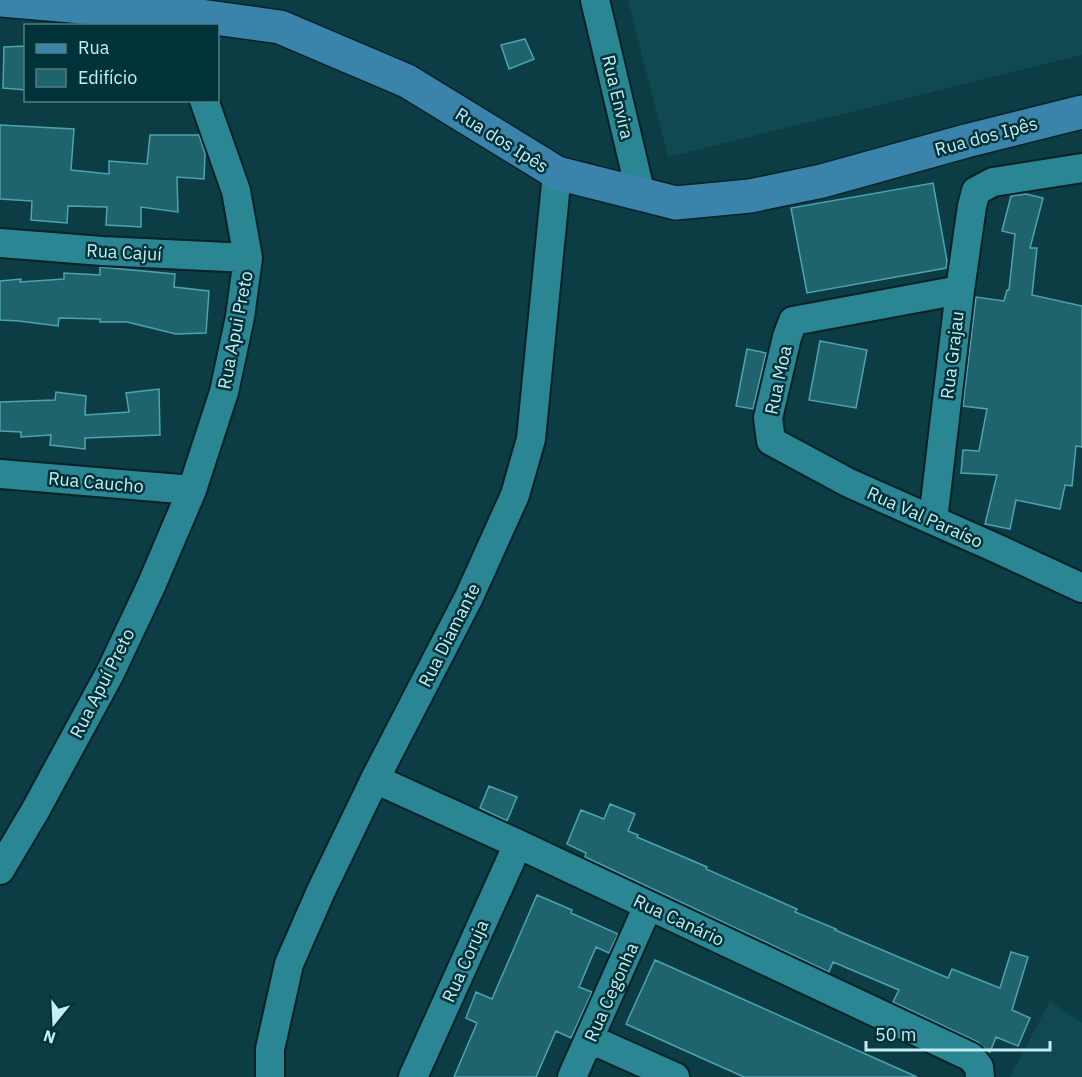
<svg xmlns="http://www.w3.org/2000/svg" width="1082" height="1077" font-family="'IBM Plex Sans',sans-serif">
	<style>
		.built { fill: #114951 }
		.building { fill: #1f636d; stroke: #4da4b1; stroke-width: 1.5 }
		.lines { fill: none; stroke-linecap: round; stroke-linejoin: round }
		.street-casing { stroke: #062226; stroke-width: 32 }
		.secondary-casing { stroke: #062226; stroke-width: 36 }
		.street { stroke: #2b8693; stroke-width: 28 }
		.secondary { stroke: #3a84ac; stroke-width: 33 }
		.labels { text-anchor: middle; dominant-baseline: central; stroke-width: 5; stroke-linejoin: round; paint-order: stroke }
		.street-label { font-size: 18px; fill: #c5eef4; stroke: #003339 }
	</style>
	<rect width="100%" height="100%" fill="#0c3d44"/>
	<path class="built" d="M628,0H1082V55L668,157Z
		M1050,1001L1082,1023V1077H1010Z"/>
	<path class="building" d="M525,39L534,59L509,69L501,45Z
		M26,46V90L3,88L4,47Z
		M0,125L74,129L71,170L109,174V161L147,164L150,135H199L205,153L204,179L177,177L178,212L141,207V227L106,225L107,207L68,206L67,223L31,220L32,201L0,199Z
		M933,183L947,261L946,268L807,293L791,208Z
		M1026,194L1043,198L1030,248H1037L1032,295L1082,306V447L1076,446L1072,486L1065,485L1060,509L1016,500L1010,529L985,524L997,475L961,473L963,450L979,451L987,409L963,406L976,297L1004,301L1007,290H1009L1015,234L1002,231L1011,196Z
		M100,267L175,274L174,287L209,291L206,333L176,334L127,322H100V319L59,318L58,326L19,321L0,320V281L21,279L20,282L64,279V273L100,275Z
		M820,341L867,350L856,408L809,400Z
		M747,349L766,353L753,409L736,406Z
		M159,389L160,435L85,438V449L50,445L51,435L21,437V432L0,431V402L55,400L56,392L86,396L85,415L129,412L126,393Z
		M489,786L517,797L507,821L480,808Z
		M610,804L635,814L628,831L638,835L637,837L707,867L706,869L797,909L795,912L836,929L835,930L948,978L952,969L1000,988L1011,952L1028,957L1012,1010L1030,1018L1018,1046L996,1037L990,1052L987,1051L978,1042L893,1002L899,990L833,962L829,972L585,857L586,853L567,844L581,810L604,819Z
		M537,895L572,910L571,913L618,934L609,953L596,947L579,987L592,992L571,1038L556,1031L536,1077H454L477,1023L466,1018L476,992L492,999Z
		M655,960L917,1077H744L697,1056L626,1024Z"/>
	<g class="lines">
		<defs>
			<path id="street" d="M595,0L641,195
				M0,243L102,251L248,258
				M960,290L793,321L787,337L768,418L771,441L849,483L998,549L1082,588
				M0,474L192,490
				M933,520L960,290L972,206L976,191L993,182L1082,168
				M375,779L518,844L971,1057L979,1067L980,1077
				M0,870L35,811L110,673L151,586L192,490L224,392L240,317L248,258L236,191L204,100
				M590,1039L675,1077
				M270,1077V1049L289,964L321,891L375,779L469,597L515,495L531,439L557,173
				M413,1077L518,844
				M572,1077L648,906"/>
			<path id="secondary" d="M0,0L130,11L171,12L280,27L407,81L557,173L676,203L750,196L822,181L966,141L1082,112"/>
		</defs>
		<use href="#street" class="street-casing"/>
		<use href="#secondary" class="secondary-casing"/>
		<use href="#street" class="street"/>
		<use href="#secondary" class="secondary"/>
	</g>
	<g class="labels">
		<g class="street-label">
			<text transform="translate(618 97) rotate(77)">Rua Envira</text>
			<text transform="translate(986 136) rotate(-15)">Rua dos Ipês</text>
			<text transform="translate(502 140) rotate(32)">Rua dos Ipês</text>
			<text transform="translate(124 252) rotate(3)">Rua Cajuí</text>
			<text transform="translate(235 330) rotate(-79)">Rua Apui Preto</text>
			<text transform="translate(952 355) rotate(-83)">Rua Grajau</text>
			<text transform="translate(778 380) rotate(-78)">Rua Moa</text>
			<text transform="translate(96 482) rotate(5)">Rua Caucho</text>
			<text transform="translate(925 517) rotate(24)">Rua Val Paraíso</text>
			<text transform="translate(449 635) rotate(-63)">Rua Diamante</text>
			<text transform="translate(102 683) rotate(-63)">Rua Apuí Preto</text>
			<text transform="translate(679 920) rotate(25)">Rua Canário</text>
			<text transform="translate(465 961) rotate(-66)">Rua Coruja</text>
			<text transform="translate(611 992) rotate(-66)">Rua Cegonha</text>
		</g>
	</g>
	<rect x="24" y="24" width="195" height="78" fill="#003339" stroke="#4f7e84" stroke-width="1.5"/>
	<rect x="36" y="44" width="30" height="9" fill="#3a84ac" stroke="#4f7e84" stroke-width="1.5"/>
	<text x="78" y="54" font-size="18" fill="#c5eef4">Rua</text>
	<rect x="36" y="69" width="30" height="18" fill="#1f636d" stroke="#4f7e84" stroke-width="1.5"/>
	<text x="78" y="84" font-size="18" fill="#c5eef4">Edifício</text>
	<g transform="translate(54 1023) rotate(198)" stroke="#003339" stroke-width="4.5" paint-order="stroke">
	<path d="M0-4.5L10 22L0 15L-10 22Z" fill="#c5eef4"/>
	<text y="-9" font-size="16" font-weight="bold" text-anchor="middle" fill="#c5eef4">N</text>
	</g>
	<path d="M866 1041v9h184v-9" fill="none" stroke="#c5eef4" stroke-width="3"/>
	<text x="875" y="1041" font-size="18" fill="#c5eef4" stroke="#003339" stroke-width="4.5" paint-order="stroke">50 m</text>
</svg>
